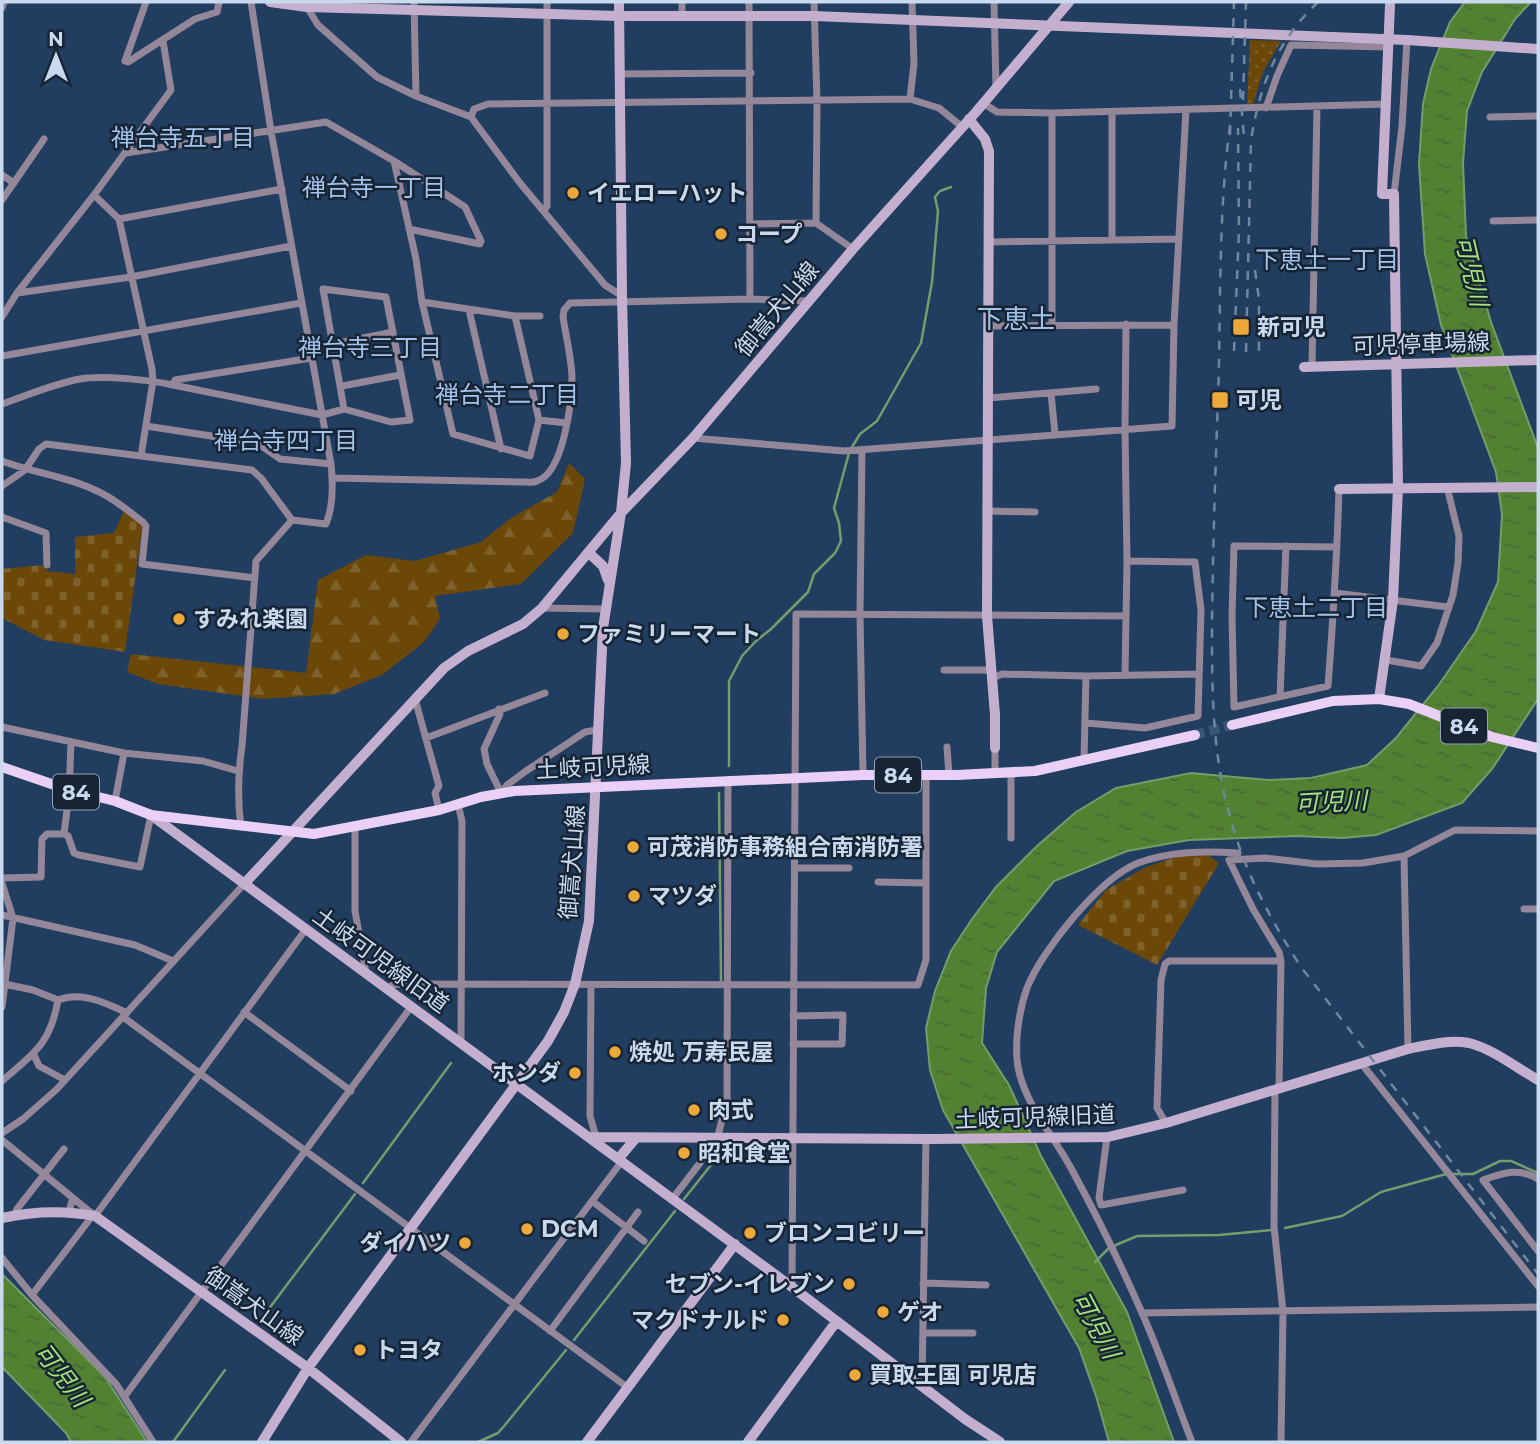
<svg xmlns="http://www.w3.org/2000/svg" width="1540" height="1444" font-family="Montserrat,'Noto Sans JP',sans-serif">
	<style>
		.grass { fill: url(#grass-dots) }
		.forest { fill: url(#forest-firs) }
		.cemetery { fill: url(#cemetery-stones) }
		.water { fill: url(#water-ripples); stroke: #769c6a; stroke-width: 2 }
		.lines { fill: none; stroke-linecap: round; stroke-linejoin: round }
		.stream { stroke: #769c6a; stroke-width: 2.5 }
		.primary-tunnel { stroke: #3a5575; stroke-width: 10; stroke-dasharray: 10 5; stroke-linecap: butt }
		.street { stroke: #938799; stroke-width: 7 }
		.secondary { stroke: #c4b0ce; stroke-width: 10 }
		.primary { stroke: #ead0f6; stroke-width: 10 }
		.rail { stroke: #7087a2; stroke-width: 2.5; stroke-dasharray: 9 9; stroke-linecap: butt }
		.poi-dot { fill: #eda83b; stroke: #172433; stroke-width: 2.5 }
		.labels { text-anchor: middle; dominant-baseline: central; stroke-width: 5; stroke-linejoin: round; paint-order: stroke }
		.shield { fill: #172433; stroke: #94a3b7; stroke-width: 2 }
		.shield-label { font-size: 21px; font-weight: bold; fill: #c9daef }
		.poi-label { font-size: 23px; font-weight: bold; fill: #c9daef; stroke: #172433; text-anchor: start }
		.street-label { font-size: 23px; fill: #c9daef; stroke: #172433 }
		.neighbourhood-label { font-size: 24px; fill: #a1c2eb; stroke: #172433 }
		.water-label { font-size: 24px; font-style: italic; fill: #a5e67b; stroke: #172433 }
		.quarter-label { font-size: 26px; fill: #a1c2eb; stroke: #172433 }
	</style>
	<defs>
		<pattern id="grass-dots" width="8" height="8" patternUnits="userSpaceOnUse" patternTransform="scale(1.75)"><rect width="8" height="8" fill="#6b4708"/><path d="M2 2h.1M6 6h.1" fill="none" stroke="#7f612c" stroke-width="1.8" stroke-linecap="round"/></pattern>
		<pattern id="forest-firs" width="22" height="20" patternUnits="userSpaceOnUse" patternTransform="scale(1.75)"><rect width="22" height="20" fill="#6b4708"/><path d="M5 1l3.5 6h-7zM16 11l3.5 6h-7z" fill="#7f612c"/></pattern>
		<pattern id="cemetery-stones" width="16" height="16" patternUnits="userSpaceOnUse" patternTransform="scale(1.75)"><rect width="16" height="16" fill="#6b4708"/><path d="M2 7V4a2 2 0 0 1 4 0v3zM10 15v-3a2 2 0 0 1 4 0v3z" fill="#7f612c"/></pattern>
		<pattern id="water-ripples" width="26" height="14" patternUnits="userSpaceOnUse" patternTransform="scale(1.75)"><rect width="26" height="14" fill="#528231"/><path d="M2 4q2-2 4 0t4 0M15 11q2-2 4 0t4 0" fill="none" stroke="#49683a"/></pattern>
	</defs>
	<rect width="100%" height="100%" fill="#213d5f"/>
	<path class="grass" d="M1250,40L1281,41L1263,72L1253,104H1247Z"/>
	<path class="forest" d="M569,463L585,479L573,533L521,584L435,596L440,619L424,642L382,675L334,694L263,699L158,684L127,672L131,654L306,673L318,580L366,555L415,561L481,542L511,518L557,492Z"/>
	<path class="cemetery" d="M125,509L143,522L125,652L44,640L2,618V569L43,565L47,571L75,574V537L114,533Z
		M1208,855L1219,863L1157,965L1078,925L1106,890L1146,867L1179,856Z"/>
	<path class="water" d="M1465,2H1531L1515,19L1482,72L1467,111L1463,163L1466,236L1491,322L1538,448V699L1492,769L1462,803L1376,835L1342,838L1297,836L1189,840L1127,851L1054,881L997,952L986,988L982,1043L1009,1085L1041,1156L1127,1312L1174,1442H1109L1096,1396L1079,1348L943,1110L930,1070L926,1028L935,991L951,951L972,919L996,887L1037,846L1076,812L1116,788L1191,773L1268,780L1311,778L1367,765L1396,738L1438,686L1476,631L1498,582L1502,514L1496,472L1441,325L1425,254L1419,164L1423,104L1431,69L1450,22Z
		M2,1274L105,1377L147,1442H71L66,1433L2,1367Z"/>
	<g class="lines">
		<path class="stream" d="M852,447L860,434L877,421L921,343L932,282L938,211L935,197L940,191L951,187
			M729,766V681L742,656L756,641L771,629L808,592L814,574L835,553L841,541L839,523L834,508L849,453
			M719,793L721,981
			M1452,1174H1473L1500,1161H1511L1538,1173
			M363,1183L451,1063
			M684,1199L711,1165L718,1146
			M1285,1228L1342,1216L1381,1192L1446,1174
			M1095,1262L1109,1248L1137,1236L1219,1235L1272,1230
			M259,1322L355,1194
			M574,1340L675,1211
			M173,1442L225,1370
			M478,1442L498,1433L505,1425L566,1350"/>
		<path class="primary-tunnel" d="M1195,735L1232,725"/>
		<path class="street" d="M146,2L125,61L128,62L195,19L217,12L219,2
			M307,2V7L318,25L377,77L416,96L471,117L520,183L605,285L622,296
			M414,2L416,96
			M749,2L750,299
			M814,2L817,102L816,223L853,249
			M994,2L996,88
			M2,8L4,2
			M682,15V2
			M619,74L751,73
			M910,99L914,63L912,2
			M983,103L997,112L1052,113L1387,104
			M1266,108L1277,76L1291,45L1389,47
			M1112,112V240
			M471,117L474,109L488,104L910,99L939,108L961,126
			M1490,117L1538,116
			M126,153L326,122L394,161L465,207L481,241L480,244L409,229
			M394,161L416,259L422,302L453,434L530,456L539,420L515,316
			M2,175L14,183
			M1394,194L1402,126L1407,40
			M94,195L119,219L152,369L153,381L141,456
			M2,200L44,139
			M544,211L547,206V2
			M119,219L282,189
			M1493,221L1538,220
			M750,224L816,223
			M989,242L1179,239
			M17,293L131,277L291,246
			M422,302L515,316H540
			M469,310L501,449
			M2,317L17,293L94,195L171,90L163,41
			M1052,325V113
			M989,326L1174,325
			M333,344L393,332
			M2,356L301,303
			M311,358L175,380L173,385L322,415L344,409L391,422L410,420L386,297L323,289L344,409
			M1312,366L1317,107
			M342,386L400,375
			M1051,393L1055,434
			M989,398L1096,389
			M2,404C28,395 53,384 80,379C104,375 150,380 173,385
			M539,420L567,423
			M146,426L257,443L280,459L331,464
			M693,438L844,451L1172,426L1174,325L1186,110
			M862,450L860,615L863,775
			M2,461C33,473 67,476 97,491C114,498 128,511 143,522L146,526L142,564L255,578
			M333,478L521,482C526,482 533,483 537,481C564,473 572,400 572,376C571,356 566,336 563,317L564,310L570,303L750,299L809,301
			M2,486L25,470L39,449L46,444L252,470L261,478L292,520L326,524C333,507 333,483 331,464L271,131L251,2
			M988,511L1035,512
			M2,517L46,533L47,565
			M1337,547L1234,546L1232,616L1234,707L1328,686C1333,620 1337,555 1339,489
			M1335,593L1448,607
			M542,608L605,609
			M1386,660L1421,666L1437,643L1453,595L1458,563L1459,536L1447,487
			M944,670H991
			M1125,675L1127,561L1125,429L1126,324
			M993,678L1002,674L1086,676L1198,674
			M1280,696L1286,546
			M415,699L439,786L435,793L439,810
			M499,709L500,714L484,749L487,764L501,793L507,785L526,771L585,732L597,730
			M1086,723L1145,728L1198,716L1201,610L1195,562L1127,561
			M2,727L124,753L203,761L238,771
			M426,738L545,693
			M947,747L949,775
			M995,748V773
			M1084,759L1086,676
			M115,801L124,753
			M458,804L462,821L461,1043
			M355,826V911L366,973
			M241,827C237,798 238,774 242,746L256,561L292,520
			M64,834L68,836L74,853L79,855L140,867L151,815
			M1011,838V772
			M795,868H849
			M2,878L41,877L42,839L47,834H64L69,794L71,742
			M878,882L926,883
			M2,883L13,918L2,1007
			M1524,909H1538
			M2,915L135,945L173,961
			M1281,961L1279,952L1253,909L1229,860L1265,858L1317,864L1363,863L1404,856
			M4,984L33,990L58,1000C82,991 106,1003 127,1013
			M591,985L590,1116L596,1137
			M386,988L396,984L918,985L926,960V775
			M244,1012L351,1091
			M123,1017L627,1387
			M793,1044H842L843,1015L793,1016
			M1408,1049L1404,856L1455,830L1538,831
			M34,1055L39,1066L65,1080
			M1361,1063L1538,1286
			M2,1081C34,1053 50,1045 58,1000
			M1275,1090L1274,1226L1283,1312L1281,1442
			M1166,1123L1157,1108L1161,980L1165,964L1169,961H1281L1279,1088
			M2,1133L23,1119L57,1089L245,883
			M1107,1137L1099,1198L1101,1205L1183,1190
			M717,1139L727,1101L728,781
			M2,1140L73,1198L69,1211
			M1538,1179C1519,1167 1503,1173 1483,1180L1538,1251
			M73,1198L95,1216L306,929
			M673,1198L700,1163L713,1139
			M592,1201L644,1241
			M14,1216L17,1209L64,1149
			M2,1258L32,1295L116,1384L153,1442
			M923,1283L986,1285
			M792,1287L796,614L1125,616
			M32,1295L93,1215
			M1142,1313L1538,1307
			M550,1331L638,1212
			M923,1333H973
			M922,1384L926,1139
			M125,1396L411,1007
			M411,1442L622,1161
			M1192,1442C1175,1399 1161,1355 1142,1313C1121,1265 1097,1216 1072,1170C1054,1136 1025,1105 1018,1067C1014,1044 1019,1010 1027,988C1042,950 1100,878 1138,863C1171,851 1203,851 1238,853"/>
		<path class="secondary" d="M270,2L307,7L414,10L619,16H814L1407,40L1538,49
			M969,119L985,139L989,151L987,616L995,715V748
			M1304,367L1538,360
			M1339,489L1538,487
			M589,553L603,566L608,580
			M1379,699L1393,600L1398,488L1394,194H1382L1390,5
			M151,815L792,1287L965,1419L1000,1442
			M245,883L444,668L468,651L523,624L542,608L621,513L693,438L853,249L976,112L1069,2
			M589,1137L933,1139L1108,1137L1166,1123L1408,1049C1428,1045 1450,1039 1469,1043C1493,1049 1517,1068 1538,1080
			M619,1158L636,1138
			M2,1218C34,1211 63,1210 95,1216L308,1368L401,1442
			M262,1442L308,1368L548,1041L564,1012L575,984L589,921L603,628L621,513L626,463L622,296L619,2
			M587,1442L735,1244
			M748,1442L836,1322"/>
		<path class="primary" d="M1232,725L1333,701L1379,699L1409,704L1492,737L1538,748
			M2,767L69,790L115,801L151,815L314,834L439,810L481,797L514,791L863,775H957L1035,771L1195,735"/>
		<path class="rail" d="M1240,89L1244,137
			M1243,100L1246,2
			M1230,125C1218,215 1221,310 1218,401C1215,475 1213,549 1212,624C1212,699 1212,761 1235,834C1250,882 1274,925 1301,967L1538,1274
			M1230,135L1234,2
			M1255,270L1259,299V353
			M1234,351L1239,230L1238,128
			M1246,352L1251,140C1260,84 1277,41 1318,2"/>
	</g>
	<g class="poi-dot">
		<circle cx="573" cy="193" r="7"/>
		<circle cx="721" cy="234" r="7"/>
		<rect x="1232" y="318" width="18" height="18" rx="3.5"/>
		<rect x="1211" y="391" width="18" height="18" rx="3.5"/>
		<circle cx="179" cy="619" r="7"/>
		<circle cx="563" cy="634" r="7"/>
		<circle cx="633" cy="847" r="7"/>
		<circle cx="634" cy="896" r="7"/>
		<circle cx="615" cy="1052" r="7"/>
		<circle cx="575" cy="1073" r="7"/>
		<circle cx="694" cy="1110" r="7"/>
		<circle cx="684" cy="1153" r="7"/>
		<circle cx="527" cy="1229" r="7"/>
		<circle cx="750" cy="1233" r="7"/>
		<circle cx="465" cy="1243" r="7"/>
		<circle cx="849" cy="1284" r="7"/>
		<circle cx="883" cy="1312" r="7"/>
		<circle cx="783" cy="1320" r="7"/>
		<circle cx="360" cy="1350" r="7"/>
		<circle cx="855" cy="1375" r="7"/>
	</g>
	<g class="labels">
		<g class="shield">
			<rect x="1441" y="708.5" width="46" height="35" rx="5"/>
			<rect x="875" y="757.5" width="46" height="35" rx="5"/>
			<rect x="53" y="774.5" width="46" height="35" rx="5"/>
		</g>
		<g class="shield-label">
			<text x="1464" y="726">84</text>
			<text x="898" y="775">84</text>
			<text x="76" y="792">84</text>
		</g>
		<g class="poi-label">
			<text x="587" y="193">イエローハット</text>
			<text x="735" y="234">コープ</text>
			<text x="1257" y="327">新可児</text>
			<text x="1236" y="400">可児</text>
			<text x="193" y="619">すみれ楽園</text>
			<text x="577" y="634">ファミリーマート</text>
			<text x="647" y="847">可茂消防事務組合南消防署</text>
			<text x="648" y="896">マツダ</text>
			<text x="629" y="1052">焼処 万寿民屋</text>
			<text x="561" y="1073" text-anchor="end">ホンダ</text>
			<text x="708" y="1110">肉式</text>
			<text x="698" y="1153">昭和食堂</text>
			<text x="541" y="1229">DCM</text>
			<text x="764" y="1233">ブロンコビリー</text>
			<text x="451" y="1243" text-anchor="end">ダイハツ</text>
			<text x="835" y="1284" text-anchor="end">セブン-イレブン</text>
			<text x="897" y="1312">ゲオ</text>
			<text x="769" y="1320" text-anchor="end">マクドナルド</text>
			<text x="374" y="1350">トヨタ</text>
			<text x="869" y="1375">買取王国 可児店</text>
		</g>
		<g class="street-label">
			<text transform="translate(777 309) rotate(-50)">御嵩犬山線</text>
			<text transform="translate(1421 344) rotate(-2)">可児停車場線</text>
			<text transform="translate(593 767) rotate(-3)">土岐可児線</text>
			<text transform="translate(572 862) rotate(-86)">御嵩犬山線</text>
			<text transform="translate(381 960) rotate(36)">土岐可児線旧道</text>
			<text transform="translate(1035 1117) rotate(-2)">土岐可児線旧道</text>
			<text transform="translate(254 1306) rotate(36)">御嵩犬山線</text>
		</g>
		<g class="neighbourhood-label">
			<text x="183" y="137">禅台寺五丁目</text>
			<text x="374" y="187">禅台寺一丁目</text>
			<text x="1327" y="259">下恵土一丁目</text>
			<text x="370" y="347">禅台寺三丁目</text>
			<text x="507" y="394">禅台寺二丁目</text>
			<text x="286" y="440">禅台寺四丁目</text>
			<text x="1316" y="607">下恵土二丁目</text>
		</g>
		<g class="water-label">
			<text transform="translate(1472 271) rotate(77)">可児川</text>
			<text transform="translate(1331 802) rotate(-3)">可児川</text>
			<text transform="translate(1096 1325) rotate(62)">可児川</text>
			<text transform="translate(62 1375) rotate(52)">可児川</text>
		</g>
		<g class="quarter-label">
			<text x="1016" y="319">下恵土</text>
		</g>
	</g>
	<rect width="1540" height="1444" fill="none" stroke="#c9daef" stroke-width="7"/>
	<g transform="translate(56 56)" stroke="#172433" stroke-width="5" paint-order="stroke">
	<path d="M0-5L12 26L0 18L-12 26Z" fill="#c9daef"/>
	<text y="-10" font-size="19" font-weight="bold" text-anchor="middle" fill="#c9daef">N</text>
	</g>
</svg>
